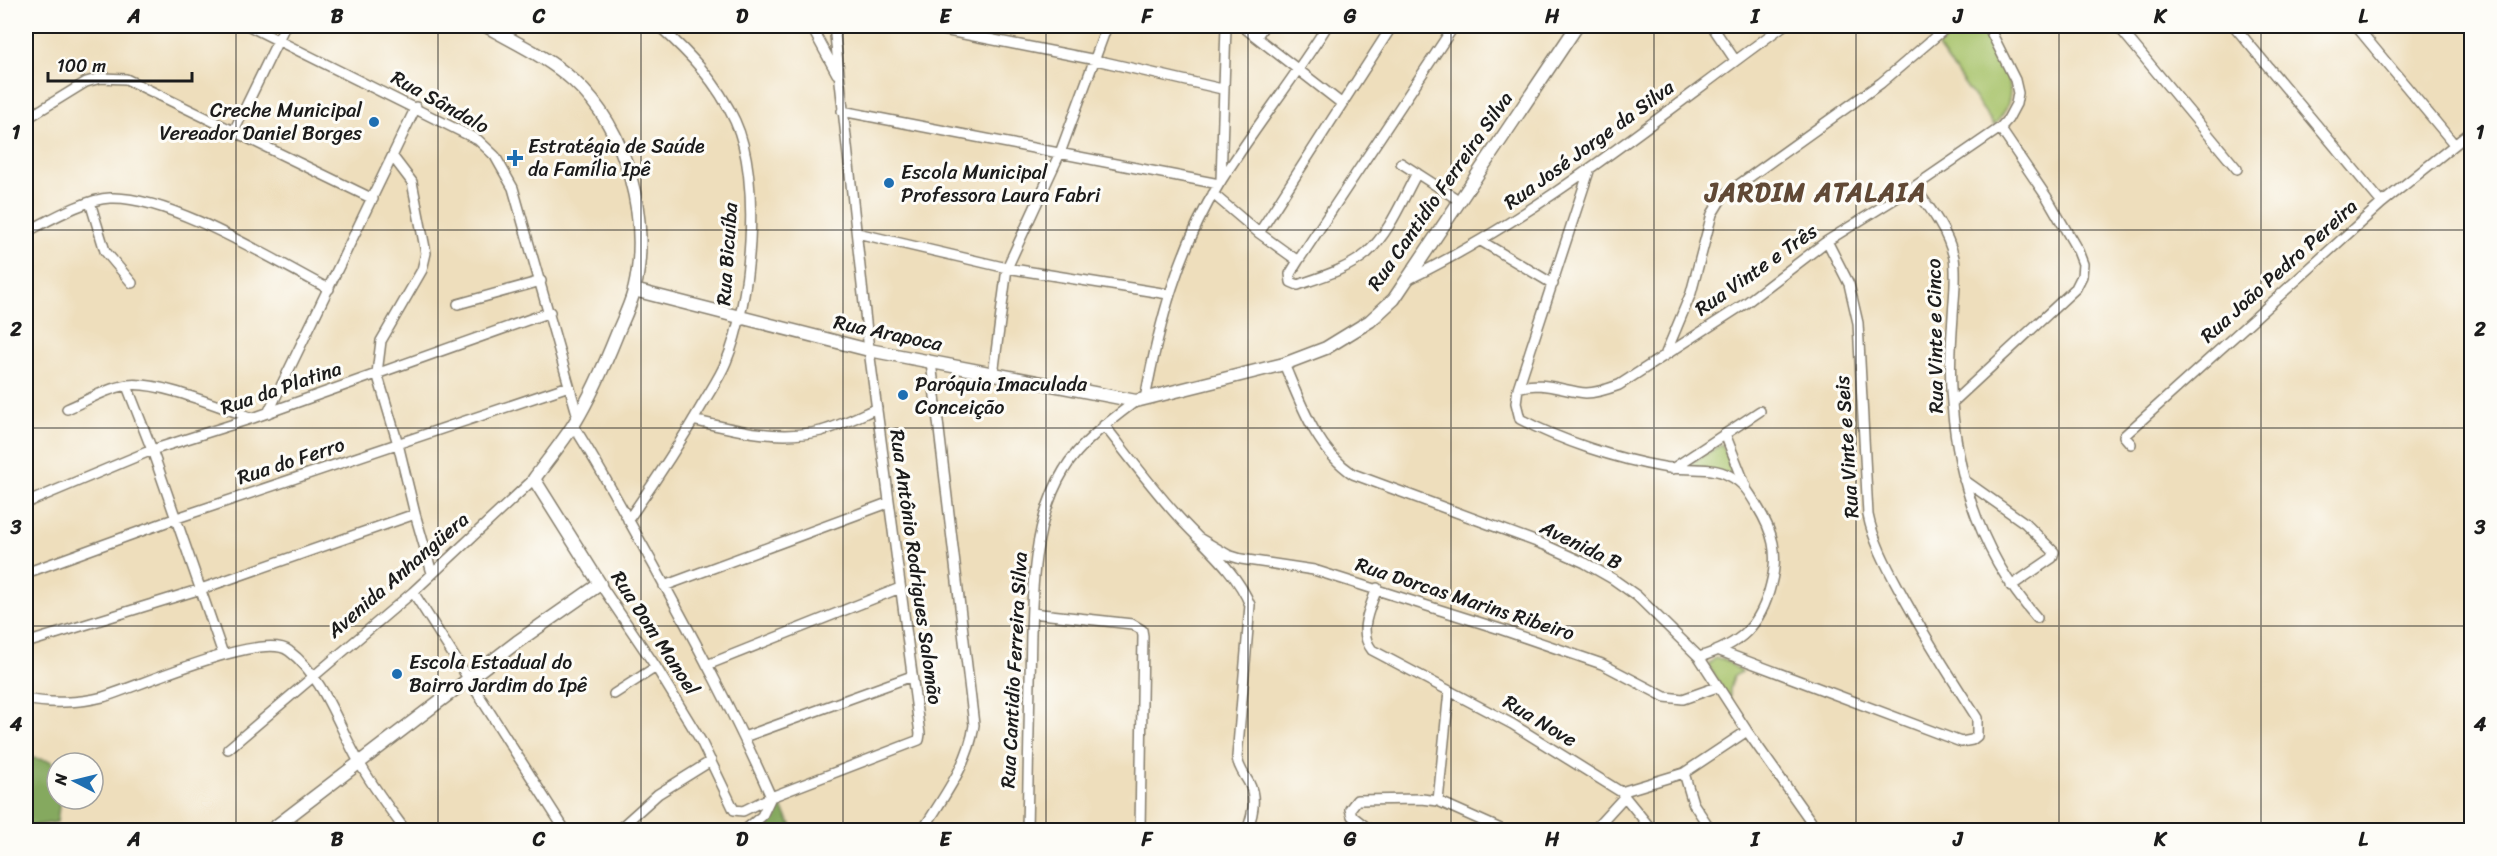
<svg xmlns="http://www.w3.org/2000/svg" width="2497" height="856" font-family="Sriracha,sans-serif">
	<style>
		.green { fill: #a7c36a; stroke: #627043; stroke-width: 1.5 }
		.forest { fill: #85a95e; stroke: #50623d; stroke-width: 1.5 }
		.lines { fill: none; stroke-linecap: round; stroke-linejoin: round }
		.minor-casing { stroke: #857d6c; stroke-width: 12 }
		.tertiary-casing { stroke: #857d6c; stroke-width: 15 }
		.minor { stroke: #fff; stroke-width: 9 }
		.tertiary { stroke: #fff; stroke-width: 12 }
		.grid { fill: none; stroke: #1c1c1c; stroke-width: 1.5; stroke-opacity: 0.55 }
		.poi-dot { fill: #1f6fb2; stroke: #fdfcf7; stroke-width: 2 }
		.labels { text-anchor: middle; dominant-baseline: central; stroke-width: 6; stroke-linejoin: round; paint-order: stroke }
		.street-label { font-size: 20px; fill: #1c1c1c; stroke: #fdfcf7 }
		.poi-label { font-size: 20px; fill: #1c1c1c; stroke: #fdfcf7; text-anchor: start }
		.district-label { font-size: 26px; font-weight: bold; letter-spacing: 1.5px; fill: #614936; stroke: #fdfcf7 }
		.neatline { fill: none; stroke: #1c1c1c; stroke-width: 2 }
		.grid-label { font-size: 20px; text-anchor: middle; font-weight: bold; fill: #1c1c1c }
	</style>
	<rect width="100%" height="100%" fill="#fdfcf7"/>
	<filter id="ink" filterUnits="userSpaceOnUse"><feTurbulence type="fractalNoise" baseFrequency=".0167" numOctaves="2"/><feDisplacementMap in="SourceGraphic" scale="12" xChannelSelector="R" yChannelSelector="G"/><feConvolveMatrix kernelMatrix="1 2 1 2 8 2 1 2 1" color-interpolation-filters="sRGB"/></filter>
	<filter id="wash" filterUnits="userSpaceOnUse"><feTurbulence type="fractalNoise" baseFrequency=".008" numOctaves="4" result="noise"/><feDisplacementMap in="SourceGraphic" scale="24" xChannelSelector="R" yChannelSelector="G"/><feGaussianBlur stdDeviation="1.35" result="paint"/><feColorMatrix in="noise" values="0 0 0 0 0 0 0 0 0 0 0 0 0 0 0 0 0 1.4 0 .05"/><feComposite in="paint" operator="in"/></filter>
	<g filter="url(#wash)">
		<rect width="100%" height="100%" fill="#eedebc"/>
		<path class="green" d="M1962,26H1980C2002,58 2027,92 1994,125L1938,47Z
			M1722,444L1735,475L1686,466Z
			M1715,658L1723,659L1742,672L1734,676L1730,689V701L1708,665Z"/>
		<path class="forest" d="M26,757L51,761L57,769V799H60L57,822L26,827Z
			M780,804L794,830H765L767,827Z"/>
	</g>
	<g filter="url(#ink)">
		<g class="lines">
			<defs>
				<path id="minor" d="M249,26L478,140L495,156L513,188L578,417
					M811,26L837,74
					M923,26L1096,60L1222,89
					M1242,26L1341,103
					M1712,26L1735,60
					M2118,26L2237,169
					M2234,26L2382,203
					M2356,26L2454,144
					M1257,36L1264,26
					M842,111L1219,184
					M26,119L86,82L101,78L126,79L373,199
					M234,131L285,26
					M393,157L412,182L426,253L422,270L381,341L377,373L398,444L415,514L432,573
					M1401,163L1460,201
					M1590,168L1518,388L1516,403L1520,419C1562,441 1616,459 1663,467C1684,471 1711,465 1730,476C1744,483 1750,494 1757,506C1773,532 1779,553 1771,584C1761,626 1740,645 1699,657
					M1417,173C1402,200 1390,232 1367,253C1348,269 1321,277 1298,285L1291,282L1290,274L1298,261L1454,26
					M1221,181L1226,26
					M1914,187C1930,208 1948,231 1954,258C1957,277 1954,297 1953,316C1951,345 1949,374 1952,403C1958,483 1984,558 2037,618
					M1213,194L1259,233L1298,261
					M90,202L105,251L132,283
					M26,232C48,221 85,199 110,198C169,195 275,261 329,289
					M857,233L1007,268L1168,294
					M1259,233L1392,26
					M1481,241L1553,284
					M1407,280C1544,213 1661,114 1783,26
					M458,304L541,281
					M1666,353L1691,293L1712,214L1723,196L1881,83L1948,26
					M1284,364C1301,404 1316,449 1353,474L1545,545L1585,563L1613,579L1637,596L1699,657L1747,731L1817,830
					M993,375L1007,268L1060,153L1107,26
					M127,386L152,450L223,654
					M1518,388C1539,380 1564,391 1586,393C1597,393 1608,389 1619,385L1746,303L1827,241L1914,187L2000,128L2008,119L2016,104L2018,93L2015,80L1988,26
					M1145,399C1159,324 1178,250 1219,184C1253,130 1293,80 1327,26
					M1952,403L2076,288L2082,276L2083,264L2078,251L2048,199L2000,128
					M67,409C86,401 107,388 128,385C159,381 221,408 253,418
					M268,413L416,107
					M693,420C735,430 778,441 821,431C840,426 859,416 877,408
					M573,425C602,470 627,518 653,564C695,641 736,717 771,797
					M1104,425C1127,454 1149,484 1174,512C1199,541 1236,569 1250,605L1237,757C1238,767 1244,774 1249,783C1257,798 1253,815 1247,830
					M1725,434L1746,487
					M2131,444L2124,436L2382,203L2472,131
					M1672,469L1760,411
					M1964,480L2025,523L2054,552L2052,558L2011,586
					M26,503L152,450L253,418L550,312
					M628,520C654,483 679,445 702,405C710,391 720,377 726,362C751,303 762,179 735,121C717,82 690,54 659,26
					M1197,537L1228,555L1241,559L1314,570L1500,629L1602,664L1665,697L1683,699L1717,687
					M26,573L177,518L569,386
					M600,584L656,667L701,741L734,810L743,811L771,797L919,740L920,734L869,350L834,26
					M664,586L888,503
					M1377,588C1370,609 1357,631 1372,650L1512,724L1621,792L1684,773L1747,731
					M413,592L565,830
					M1032,613L1132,624L1142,630L1143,636L1140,830
					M26,643L201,589L415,514
					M1720,651L1961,742L1972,740L1977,736V718C1949,675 1922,632 1898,587C1886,565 1873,540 1868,515L1858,323L1849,284L1827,241
					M707,665L900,588
					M614,694L656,667
					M26,699C49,704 79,703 103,697C137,687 263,630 289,651C324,677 338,726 359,762C372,786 389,808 405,830
					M744,737L912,676
					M228,749L413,592L534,479
					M1684,773L1693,803L1711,830
					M1621,792L1652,830
					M1438,801L1449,691
					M618,830L658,794L711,761
					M745,830L762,816L771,797
					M923,830C943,797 969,764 974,725L931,362
					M1027,830C1028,780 1029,730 1030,680C1032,613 1028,529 1064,470C1079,444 1112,419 1136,401
					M1370,830L1352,816L1350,809L1357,800L1422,799L1438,801L1503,830
					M1594,830L1625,796"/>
				<path id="tertiary" d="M634,290L869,350L1136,401L1284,364L1326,348L1370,321L1394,299L1577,26
					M271,830L517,642L600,584L534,479C547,461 562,443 574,424C591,396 605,364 617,334C623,320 630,306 634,291C651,221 628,130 574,81C549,58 516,43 486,26"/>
			</defs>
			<use href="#minor" class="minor-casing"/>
			<use href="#tertiary" class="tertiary-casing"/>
			<use href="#minor" class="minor"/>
			<use href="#tertiary" class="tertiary"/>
		</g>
	</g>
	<path class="grid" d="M236,26V830M438,26V830M641,26V830M843,26V830M1046,26V830M1248,26V830M1451,26V830M1654,26V830M1856,26V830M2059,26V830M2261,26V830M26,230H2472M26,428H2472M26,626H2472"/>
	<g class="poi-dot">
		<circle cx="374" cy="122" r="6"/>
		<path d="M512 149h6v6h6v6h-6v6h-6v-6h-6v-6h6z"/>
		<circle cx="889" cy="183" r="6"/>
		<circle cx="903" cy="395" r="6"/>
		<circle cx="397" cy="674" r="6"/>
	</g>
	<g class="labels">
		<g class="street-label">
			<text transform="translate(440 102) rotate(29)">Rua Sândalo</text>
			<text transform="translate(1589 145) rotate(-36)">Rua José Jorge da Silva</text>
			<text transform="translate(1440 191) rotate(-55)">Rua Cantidio Ferreira Silva</text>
			<text transform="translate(727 254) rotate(-86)">Rua Bicuíba</text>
			<text transform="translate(1756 270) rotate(-35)">Rua Vinte e Três</text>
			<text transform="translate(2279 271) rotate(-42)">Rua João Pedro Pereira</text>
			<text transform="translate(888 333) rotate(12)">Rua Arapoca</text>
			<text transform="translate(1935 336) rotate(-91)">Rua Vinte e Cinco</text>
			<text transform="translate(281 388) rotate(-19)">Rua da Platina</text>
			<text transform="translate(1847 447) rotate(-94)">Rua Vinte e Seis</text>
			<text transform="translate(291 461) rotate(-18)">Rua do Ferro</text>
			<text transform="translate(1581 545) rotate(26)">Avenida B</text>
			<text transform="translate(916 567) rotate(82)">Rua Antônio Rodrigues Salomão</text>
			<text transform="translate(398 575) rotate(-41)">Avenida Anhangüera</text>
			<text transform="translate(1465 599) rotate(18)">Rua Dorcas Marins Ribeiro</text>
			<text transform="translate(655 633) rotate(57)">Rua Dom Manoel</text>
			<text transform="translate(1014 670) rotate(-87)">Rua Cantidio Ferreira Silva</text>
			<text transform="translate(1540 721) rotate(31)">Rua Nove</text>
		</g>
		<g class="poi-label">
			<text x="362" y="110" text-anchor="end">Creche Municipal<tspan x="362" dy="23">Vereador Daniel Borges</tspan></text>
			<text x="528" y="146">Estratégia de Saúde<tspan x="528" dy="23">da Família Ipê</tspan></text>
			<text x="901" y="172">Escola Municipal<tspan x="901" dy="23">Professora Laura Fabri</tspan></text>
			<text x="915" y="384">Paróquia Imaculada<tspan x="915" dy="23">Conceição</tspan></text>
			<text x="409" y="662">Escola Estadual do<tspan x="409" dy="23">Bairro Jardim do Ipê</tspan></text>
		</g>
		<g class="district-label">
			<text x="1816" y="192">JARDIM ATALAIA</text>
		</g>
	</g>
	<rect width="2497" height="856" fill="none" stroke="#fdfcf7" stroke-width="66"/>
	<g transform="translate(75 781) rotate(277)"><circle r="28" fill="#fdfcf7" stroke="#a3a29f" stroke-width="1.5"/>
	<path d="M0-4.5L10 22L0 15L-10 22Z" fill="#1f6fb2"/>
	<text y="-9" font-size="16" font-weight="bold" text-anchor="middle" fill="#1c1c1c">N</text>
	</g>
	<path d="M48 72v9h144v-9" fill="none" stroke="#1c1c1c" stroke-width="3"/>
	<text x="57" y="72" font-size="18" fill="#1c1c1c" stroke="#fdfcf7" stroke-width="4.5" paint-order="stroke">100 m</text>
	<rect x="33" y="33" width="2431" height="790" class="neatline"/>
	<g class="grid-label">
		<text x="134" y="23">A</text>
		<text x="337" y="23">B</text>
		<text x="539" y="23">C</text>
		<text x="742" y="23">D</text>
		<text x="945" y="23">E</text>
		<text x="1147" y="23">F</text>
		<text x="1350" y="23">G</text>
		<text x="1552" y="23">H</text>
		<text x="1755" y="23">I</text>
		<text x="1958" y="23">J</text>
		<text x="2160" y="23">K</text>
		<text x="2363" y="23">L</text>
		<text x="16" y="139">1</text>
		<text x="2480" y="139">1</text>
		<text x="16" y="336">2</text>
		<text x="2480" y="336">2</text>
		<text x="16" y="534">3</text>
		<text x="2480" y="534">3</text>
		<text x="16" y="731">4</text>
		<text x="2480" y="731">4</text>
		<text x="134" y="846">A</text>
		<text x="337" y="846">B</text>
		<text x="539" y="846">C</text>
		<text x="742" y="846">D</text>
		<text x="945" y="846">E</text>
		<text x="1147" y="846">F</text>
		<text x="1350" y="846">G</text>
		<text x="1552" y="846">H</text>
		<text x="1755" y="846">I</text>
		<text x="1958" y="846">J</text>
		<text x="2160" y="846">K</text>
		<text x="2363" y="846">L</text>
	</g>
</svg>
